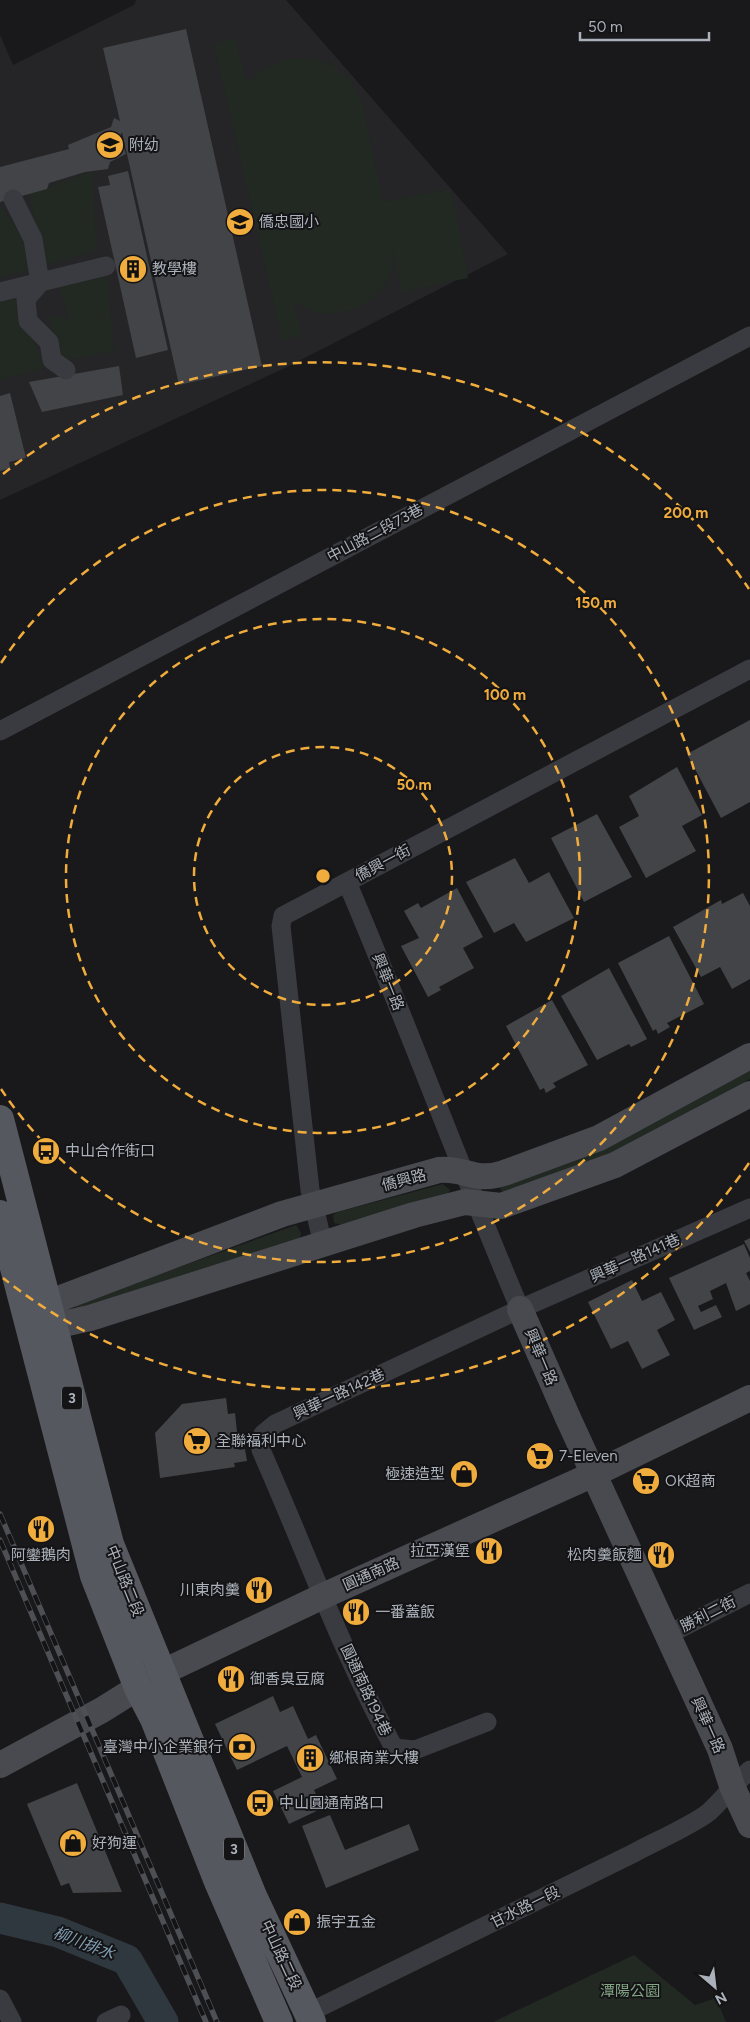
<svg xmlns="http://www.w3.org/2000/svg" width="750" height="2022" font-family="Figtree,'Noto Sans TC',sans-serif">
	<style>
		.built { fill: #252528 }
		.green { fill: #212922 }
		.lines { fill: none; stroke-linecap: round; stroke-linejoin: round }
		.river { stroke: #2f383f; stroke-width: 31 }
		.building { fill: #434448 }
		.street { stroke: #3a3b40; stroke-width: 19 }
		.secondary { stroke: #484a50; stroke-width: 26 }
		.primary { stroke: #56585f; stroke-width: 28 }
		.rail-casing { stroke: #4d4f55; stroke-width: 5.5 }
		.rail { stroke: #141416; stroke-width: 4; stroke-dasharray: 11; stroke-linecap: butt }
		.ring { fill: none; stroke: #f0ac3c; stroke-width: 2.5; stroke-dasharray: 9 6 }
		.labels { text-anchor: middle; dominant-baseline: central; stroke-width: 4; stroke-linejoin: round; paint-order: stroke }
		.shield { fill: #141416; stroke: #7e8289; stroke-width: 1 }
		.shield-label { font-size: 14px; font-weight: bold; fill: #abb1ba }
		.poi-label { font-size: 15px; fill: #abb1ba; stroke: #141416; text-anchor: start }
		.street-label { font-size: 15px; fill: #abb1ba; stroke: #141416 }
		.park-label { font-size: 15px; fill: #83a584; stroke: #141416 }
		.water-label { font-size: 16px; font-style: italic; fill: #839fb4; stroke: #141416 }
		.centre { fill: #f0ac3c; stroke: #141416; stroke-width: 2.5 }
		.ring-label { font-size: 15px; text-anchor: middle; font-weight: bold; fill: #f0ac3c; stroke: #141416; stroke-width: 4; stroke-linejoin: round; paint-order: stroke }
	</style>
	<rect width="100%" height="100%" fill="#19191b"/>
	<path class="built" d="M136,0H286L508,254L285,368L0,500V35L13,65L134,5Z"/>
	<path class="green" d="M235,39L247,83L264,68L287,59L312,58L334,66L350,80L362,102L383,202L451,189L468,278L402,292L393,247C393,256 394,265 391,274C382,298 351,315 325,314C314,313 303,307 293,301L302,335L282,340L214,43Z
		M93,171L96,251L44,265L29,194Z
		M0,205L32,251L28,270L0,277Z
		M106,266L114,351L61,362L49,317H69L60,290L54,285Z
		M0,292L19,293L15,315L29,330L46,368L0,379Z
		M750,1067V1079L611,1154L503,1192L500,1189L501,1185Z
		M443,1184L450,1190L447,1195L342,1225L334,1223L333,1215L338,1212Z
		M296,1225L301,1233L300,1238L76,1309V1306L96,1297Z
		M634,1955L695,2005L716,1998L726,2022H493Z"/>
	<g class="lines">
		<path class="river" d="M0,1918L58,1932L127,1960L163,2022"/>
	</g>
	<path class="building" d="M186,29L262,366L179,385L122,132L120,136L126,154L110,162L108,169L85,172L49,183L47,189L0,202V167L69,149L68,145L111,127L114,118L120,121L103,48Z
		M128,171L168,350L136,358L98,187L110,185L108,176Z
		M119,366L123,395L42,412L29,382Z
		M10,393L26,458L9,462L10,468L0,471V396Z
		M750,720V802L721,818L687,754Z
		M677,767L702,815L682,826L696,851L646,878L619,827L639,816L629,796Z
		M597,814L632,877L584,902L551,838Z
		M515,858L529,883L549,872L574,918L526,942L514,923L494,933L466,882Z
		M457,888L483,937L463,948L474,968L439,987L441,990L428,997L401,946L419,938L404,911L418,903L421,908Z
		M743,893L750,906V979L732,989L720,967L701,977L673,927L721,900L722,904Z
		M669,936L704,1004L667,1023L670,1027L658,1034L656,1029L653,1031L618,963Z
		M609,968L647,1039L631,1047L629,1044L597,1060L561,996Z
		M552,1000L588,1065L553,1083L556,1087L546,1093L544,1088L540,1090L506,1026Z
		M750,1238V1252L744,1241Z
		M744,1244L750,1258V1271L746,1273L750,1281V1304L736,1311L726,1283L710,1291L713,1299L698,1306L701,1312L716,1305L722,1317L694,1330L669,1278Z
		M632,1280L642,1301L661,1292L675,1320L657,1330L670,1355L642,1369L628,1341L611,1349L588,1302Z
		M226,1398L228,1414L235,1413L239,1450L245,1449L247,1461L234,1463L235,1467L160,1478L155,1433L182,1404Z
		M273,1696L280,1712L293,1706L308,1739L316,1735L337,1779L314,1790L323,1808L289,1824L273,1791L302,1777L287,1746L237,1770L215,1724Z
		M77,1783L122,1892L73,1893L69,1883L61,1886L27,1804Z
		M330,1815L345,1850L409,1824L419,1850L326,1888L302,1826Z"/>
	<g class="lines">
		<path class="street" d="M13,199L33,239L40,283L26,299L28,321L49,342L52,360L66,370
			M0,292L106,266
			M0,731L750,336
			M347,882C407,1023 460,1168 520,1309
			M323,1244L310,1190L281,926L283,916L750,669
			M667,1635L750,1593
			M487,1722L415,1750L394,1748C342,1653 305,1549 261,1450L263,1434L275,1424L520,1309L750,1208
			M0,1999L12,2022
			M308,2013L634,1853C654,1842 693,1825 709,1812C723,1799 735,1783 750,1770
			M106,2022L121,2015"/>
		<path class="secondary" d="M48,1303L282,1214L439,1170C465,1167 473,1183 504,1173L599,1138L750,1056
			M520,1309L568,1418L720,1749L732,1786L750,1825
			M54,1326L90,1318L414,1215L465,1202L501,1206L515,1201L615,1165L750,1094
			M0,1765L102,1710L161,1673L323,1596L594,1474L750,1398"/>
		<path class="primary" d="M0,1119L110,1544L253,1896L312,2022
			M0,1214L94,1576L138,1688L154,1719L218,1882L279,2022"/>
		<defs>
			<path id="rail" d="M0,1514L217,2022
				M0,1540L206,2022"/>
		</defs>
		<use href="#rail" class="rail-casing"/>
		<use href="#rail" class="rail"/>
	</g>
	<g class="ring">
		<circle cx="323" cy="876" r="129"/>
		<circle cx="323" cy="876" r="257"/>
		<path d="M1 663A386 386 0 1 1 1 1089"/>
		<path d="M749 1163A514 514 0 0 1 3 1278M3 474A514 514 0 0 1 749 589"/>
	</g>
	<defs>
		<symbol id="school-disc" viewBox="-11 -11 22 22"><circle r="9.5" fill="#f0ac3c" stroke="#141416"/><path d="M0-5L7-2L0 1L-7-2ZM-4 1L0 2.5L4 1V4Q0 6-4 4Z" fill="#111"/></symbol>
		<symbol id="building-disc" viewBox="-11 -11 22 22"><circle r="9.5" fill="#f0ac3c" stroke="#141416"/><path d="M-4-6H4V6H1V3H-1V6H-4ZM-2.5-4.3h1.7v1.8h-1.7ZM.8-4.3h1.7v1.8H.8ZM-2.5-1h1.7V.8h-1.7ZM.8-1h1.7V.8H.8Z" fill="#111"/></symbol>
		<symbol id="bus-disc" viewBox="-11 -11 22 22"><circle r="9.5" fill="#f0ac3c" stroke="#141416"/><path d="M-5-6H5V4H4V6H2V4H-2V6H-4V4H-5ZM-3.5-4V0h7V-4ZM-3.5 1.2v1.5H-2V1.2ZM2 1.2v1.5H3.5V1.2Z" fill="#111"/></symbol>
		<symbol id="supermarket-disc" viewBox="-11 -11 22 22"><circle r="9.5" fill="#f0ac3c" stroke="#141416"/><path d="M-6-5.5h2.5l.6 2H6L4.5 2H-2.5L-4.4-4H-6ZM-1.5 3.2a1.3 1.3 0 1 0 .1 0ZM3 3.2a1.3 1.3 0 1 0 .1 0Z" fill="#111"/></symbol>
		<symbol id="shop-disc" viewBox="-11 -11 22 22"><circle r="9.5" fill="#f0ac3c" stroke="#141416"/><path d="M-5-2.5h2.3a2.7 3.5 0 0 1 5.4 0H5L5.5 6h-11ZM-1.5-2.5h3a1.5 2.3 0 0 0-3 0Z" fill="#111"/></symbol>
		<symbol id="restaurant-disc" viewBox="-11 -11 22 22"><circle r="9.5" fill="#f0ac3c" stroke="#141416"/><path d="M-5-6h1v4h1v-4h1v4h1v-4h1v5L-1.5 .5V6h-2V.5L-5-1ZM5-6V6H3V1.5H1.5Q1.5-4 5-6Z" fill="#111"/></symbol>
		<symbol id="bank-disc" viewBox="-11 -11 22 22"><circle r="9.5" fill="#f0ac3c" stroke="#141416"/><path d="M-6-4H6V4H-6ZM0-2.3a2.3 2.3 0 1 0 0 4.6a2.3 2.3 0 1 0 0-4.6Z" fill="#111"/></symbol>
	</defs>
	<g fill-rule="evenodd">
		<use href="#school-disc" x="94" y="129" width="32" height="32"/>
		<use href="#school-disc" x="224" y="206" width="32" height="32"/>
		<use href="#building-disc" x="117" y="253" width="32" height="32"/>
		<use href="#bus-disc" x="30" y="1135" width="32" height="32"/>
		<use href="#supermarket-disc" x="181" y="1425" width="32" height="32"/>
		<use href="#supermarket-disc" x="524" y="1440" width="32" height="32"/>
		<use href="#shop-disc" x="448" y="1458" width="32" height="32"/>
		<use href="#supermarket-disc" x="630" y="1465" width="32" height="32"/>
		<use href="#restaurant-disc" x="25" y="1513" width="32" height="32"/>
		<use href="#restaurant-disc" x="473" y="1535" width="32" height="32"/>
		<use href="#restaurant-disc" x="645" y="1539" width="32" height="32"/>
		<use href="#restaurant-disc" x="243" y="1574" width="32" height="32"/>
		<use href="#restaurant-disc" x="340" y="1596" width="32" height="32"/>
		<use href="#restaurant-disc" x="215" y="1663" width="32" height="32"/>
		<use href="#bank-disc" x="226" y="1731" width="32" height="32"/>
		<use href="#building-disc" x="294" y="1742" width="32" height="32"/>
		<use href="#bus-disc" x="244" y="1787" width="32" height="32"/>
		<use href="#shop-disc" x="57" y="1827" width="32" height="32"/>
		<use href="#shop-disc" x="281" y="1906" width="32" height="32"/>
	</g>
	<g class="labels">
		<g class="shield">
			<rect x="62" y="1386.5" width="20" height="23" rx="4"/>
			<rect x="224" y="1837.5" width="20" height="23" rx="4"/>
		</g>
		<g class="shield-label">
			<text x="72" y="1398">3</text>
			<text x="234" y="1849">3</text>
		</g>
		<g class="poi-label">
			<text x="129" y="145">附幼</text>
			<text x="259" y="222">僑忠國小</text>
			<text x="152" y="269">教學樓</text>
			<text x="65" y="1151">中山合作街口</text>
			<text x="216" y="1441">全聯福利中心</text>
			<text x="559" y="1456">7-Eleven</text>
			<text x="445" y="1474" text-anchor="end">極速造型</text>
			<text x="665" y="1481">OK超商</text>
			<text x="470" y="1551" text-anchor="end">拉亞漢堡</text>
			<text x="41" y="1555" text-anchor="middle">阿鑾鵝肉</text>
			<text x="642" y="1555" text-anchor="end">松肉羹飯麵</text>
			<text x="240" y="1590" text-anchor="end">川東肉羹</text>
			<text x="375" y="1612">一番蓋飯</text>
			<text x="250" y="1679">御香臭豆腐</text>
			<text x="223" y="1747" text-anchor="end">臺灣中小企業銀行</text>
			<text x="329" y="1758">鄉根商業大樓</text>
			<text x="279" y="1803">中山圓通南路口</text>
			<text x="92" y="1843">好狗運</text>
			<text x="316" y="1922">振宇五金</text>
		</g>
		<g class="street-label">
			<text transform="translate(375 533) rotate(-28)">中山路二段73巷</text>
			<text transform="translate(383 863) rotate(-28)">僑興一街</text>
			<text transform="translate(388 982) rotate(68)">興華一路</text>
			<text transform="translate(404 1180) rotate(-15)">僑興路</text>
			<text transform="translate(635 1258) rotate(-24)">興華一路141巷</text>
			<text transform="translate(541 1357) rotate(67)">興華一路</text>
			<text transform="translate(339 1394) rotate(-25)">興華一路142巷</text>
			<text transform="translate(371 1574) rotate(-24)">圓通南路</text>
			<text transform="translate(125 1581) rotate(68)">中山路二段</text>
			<text transform="translate(708 1614) rotate(-27)">勝利二街</text>
			<text transform="translate(366 1690) rotate(65)">圓通南路194巷</text>
			<text transform="translate(708 1725) rotate(66)">興華一路</text>
			<text transform="translate(525 1907) rotate(-26)">甘水路一段</text>
			<text transform="translate(281 1955) rotate(65)">中山路二段</text>
		</g>
		<g class="park-label">
			<text x="630" y="1991">潭陽公園</text>
		</g>
		<g class="water-label">
			<text transform="translate(84 1943) rotate(21)">柳川排水</text>
		</g>
	</g>
	<circle cx="323" cy="876" r="8" class="centre"/>
	<g class="ring-label">
		<text x="686" y="518">200 m</text>
		<text x="596" y="608">150 m</text>
		<text x="505" y="700">100 m</text>
		<text x="414" y="790">50 m</text>
	</g>
	<g transform="translate(715 1987) rotate(152)" stroke="#141416" stroke-width="4" paint-order="stroke">
	<path d="M0-4L9 19L0 12L-9 19Z" fill="#abb1ba"/>
	<text y="-8" font-size="14" font-weight="bold" text-anchor="middle" fill="#abb1ba">N</text>
	</g>
	<path d="M580 32v8h129v-8" fill="none" stroke="#abb1ba" stroke-width="2.5"/>
	<text x="588" y="32" font-size="15" fill="#abb1ba" stroke="#141416" stroke-width="4" paint-order="stroke">50 m</text>
</svg>
